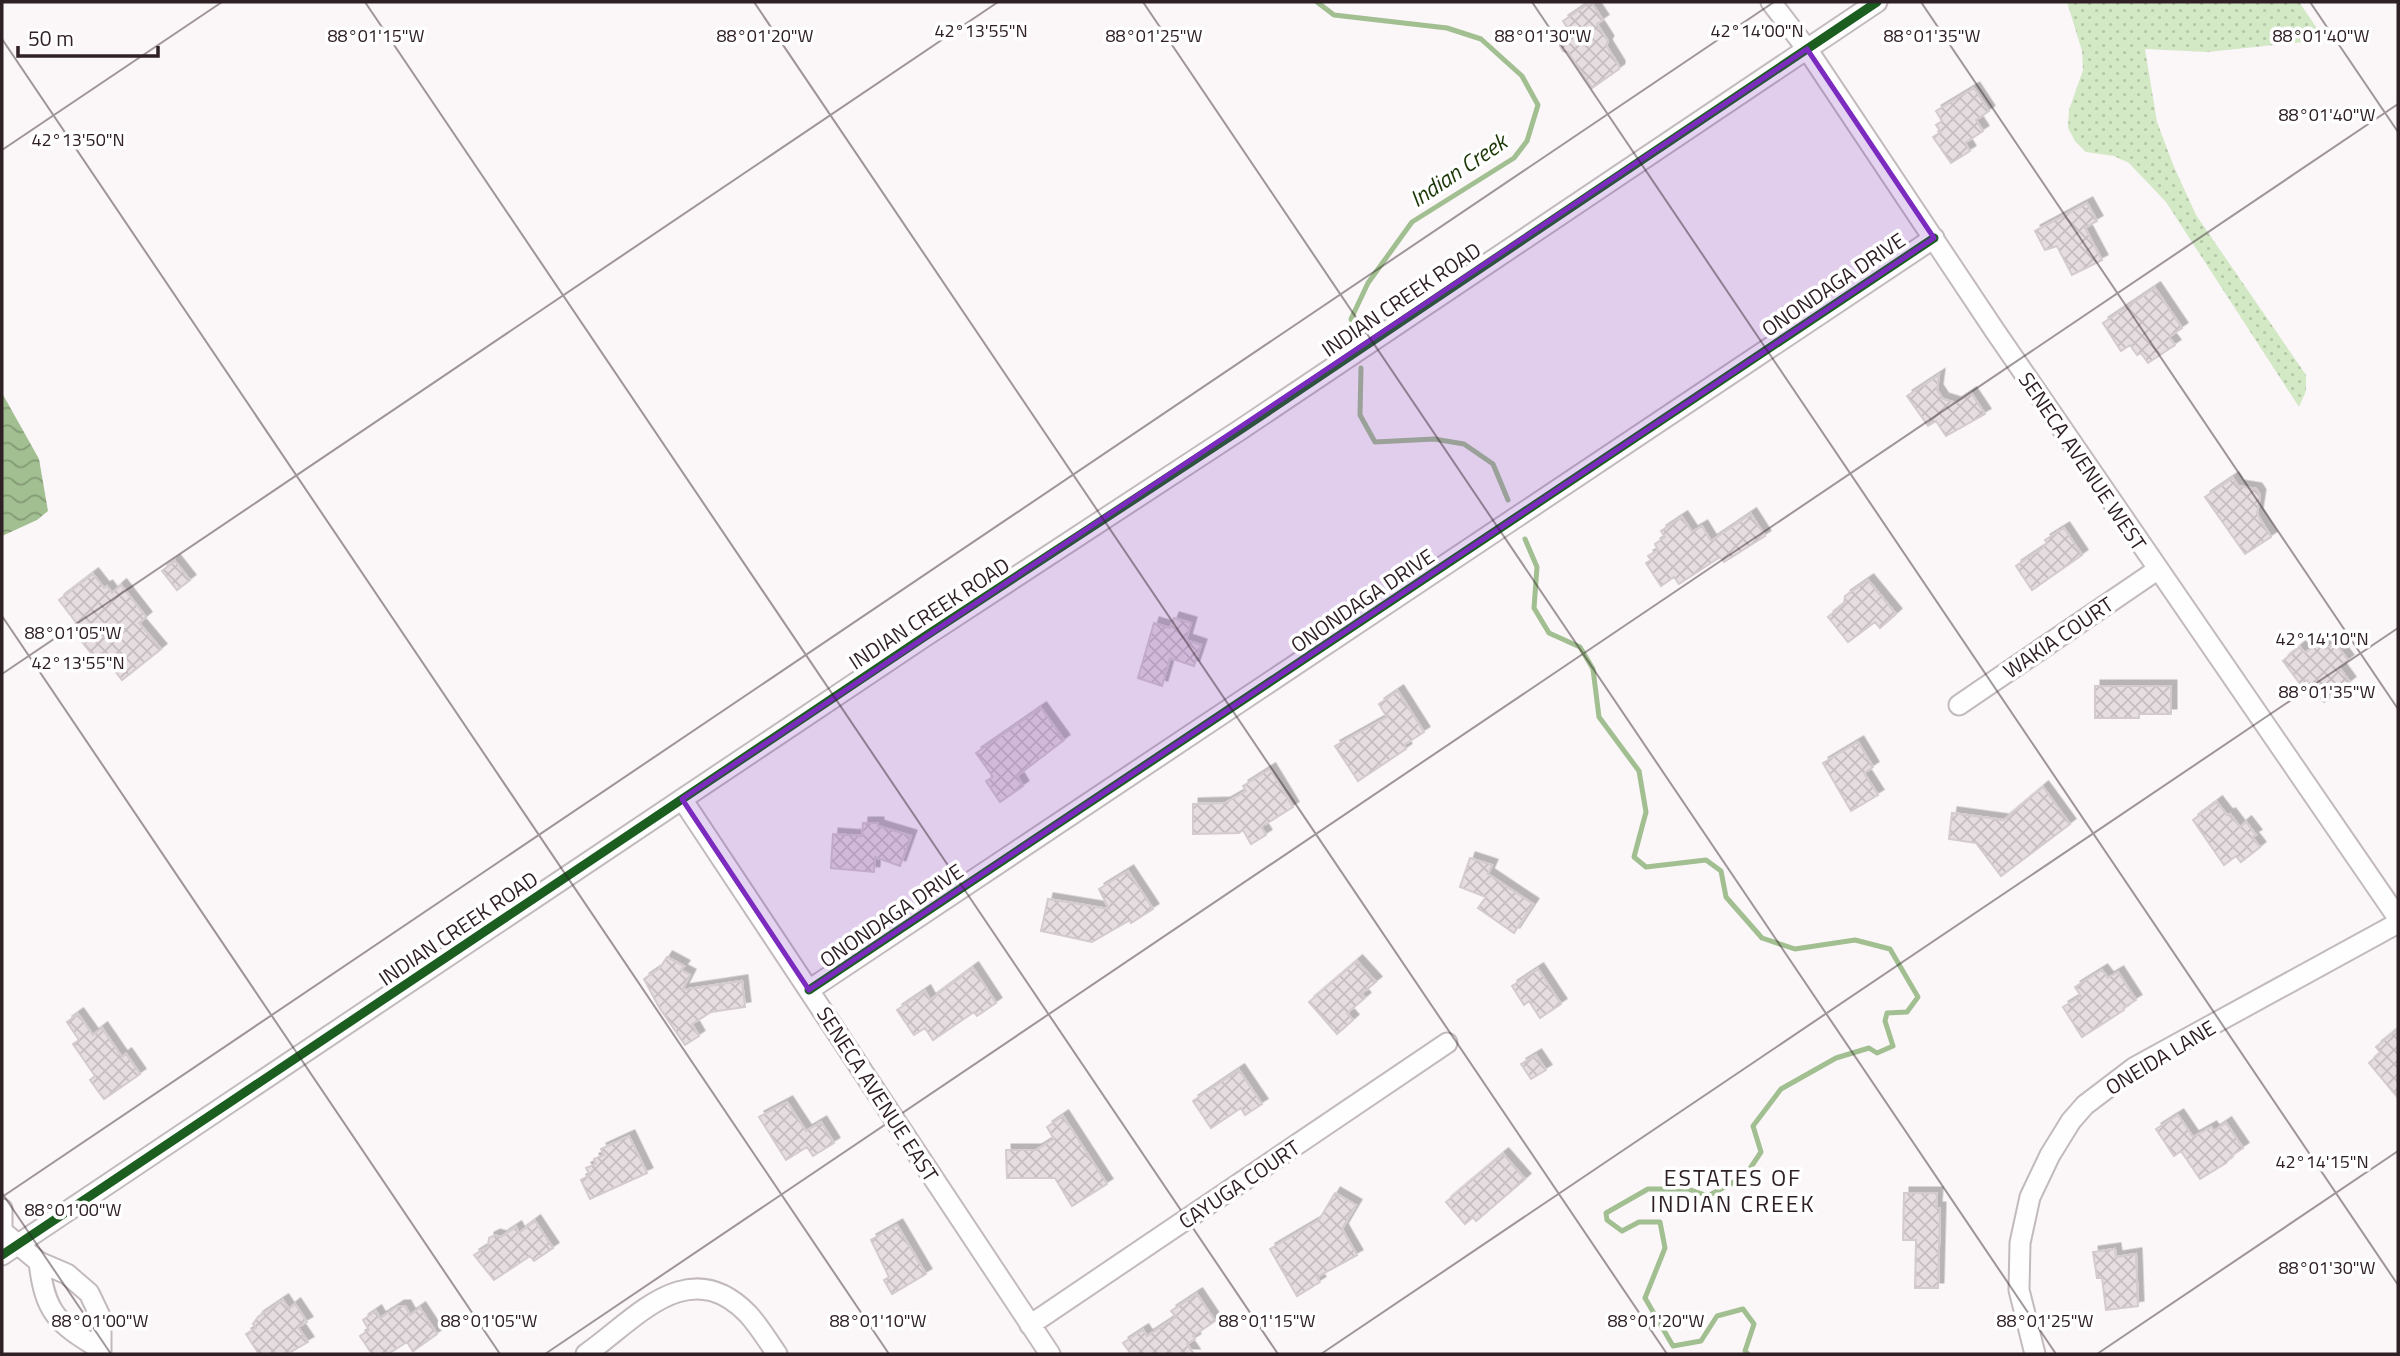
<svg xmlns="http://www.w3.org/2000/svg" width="2400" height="1356" font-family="'Titillium Web',sans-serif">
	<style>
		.grass { fill: url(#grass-dots) }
		.water { fill: url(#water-waves) }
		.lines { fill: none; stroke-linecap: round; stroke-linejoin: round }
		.stream { stroke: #a1bf90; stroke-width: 5 }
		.building { fill: url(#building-cross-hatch); stroke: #d4cbce; stroke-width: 2; filter: url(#shadow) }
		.minor-casing { stroke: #c3babd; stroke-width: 23 }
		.minor { stroke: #fefefe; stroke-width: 19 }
		.cycleway-casing { stroke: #fff; stroke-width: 13 }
		.cycleway { stroke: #1b5e20; stroke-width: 9 }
		.marked { fill: #7b2cbf; fill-opacity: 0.2; stroke: #7b2cbf; stroke-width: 5; stroke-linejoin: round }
		.ticks { fill: none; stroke: #2f2026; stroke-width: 2; stroke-opacity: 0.45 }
		.labels { text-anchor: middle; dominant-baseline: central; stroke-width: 7; stroke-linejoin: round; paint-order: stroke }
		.street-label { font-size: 21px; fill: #2f2026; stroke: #fff }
		.water-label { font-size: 23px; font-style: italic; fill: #1a3705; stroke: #fff }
		.neighbourhood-label { font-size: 23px; letter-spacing: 2px; fill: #2f2026; stroke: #fff }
		.ticks-label { font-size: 18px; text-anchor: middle; fill: #2f2026; stroke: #fff; stroke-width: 7; stroke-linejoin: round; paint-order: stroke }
	</style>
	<defs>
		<pattern id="grass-dots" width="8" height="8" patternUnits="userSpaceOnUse" patternTransform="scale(1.75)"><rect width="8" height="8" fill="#d3e8c5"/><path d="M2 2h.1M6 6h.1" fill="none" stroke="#b5c7a9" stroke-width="1.8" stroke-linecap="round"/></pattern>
		<pattern id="water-waves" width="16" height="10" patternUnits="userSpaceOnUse" patternTransform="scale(1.75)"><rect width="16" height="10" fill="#a1bf90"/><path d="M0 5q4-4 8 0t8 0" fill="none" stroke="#849b75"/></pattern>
		<pattern id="building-cross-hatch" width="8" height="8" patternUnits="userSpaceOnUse" patternTransform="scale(1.75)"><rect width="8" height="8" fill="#e6dde1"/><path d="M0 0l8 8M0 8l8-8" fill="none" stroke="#c6bdc1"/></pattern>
		<filter id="shadow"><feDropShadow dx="5.5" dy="-5.5" stdDeviation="0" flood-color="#0004"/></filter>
	</defs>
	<rect width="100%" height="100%" fill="#fbf6f8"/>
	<path class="grass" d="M2067,2H2299L2323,37L2313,41L2208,52L2145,49L2157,122L2174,167L2196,215L2306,375V391L2299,407L2166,202L2129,163L2114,156L2086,152L2075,141L2068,128L2069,110L2083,70L2082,51Z"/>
	<path class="water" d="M2,393L39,459L48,511L37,520L2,536Z"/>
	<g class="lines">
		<path class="stream" d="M1317,2L1334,15L1447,28L1481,39L1522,76L1538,105L1527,141L1514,158L1412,222L1368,283L1351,319L1356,339
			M1361,368L1360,415L1375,442L1434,439L1464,444L1493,464L1508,500
			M1525,539L1537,567L1534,608L1549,633L1580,647L1593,669L1599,717L1639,771L1646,812L1634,857L1646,867L1706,860L1721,871L1726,897L1762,938L1795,949L1855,940L1890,949L1918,997L1907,1012L1887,1013L1885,1021L1893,1046L1877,1053L1869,1048L1836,1058L1781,1089L1753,1126L1761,1152L1745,1176L1708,1196L1688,1189H1648L1606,1213L1607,1220L1622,1231L1639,1222H1660L1665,1248L1645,1298L1673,1346L1701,1341L1717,1316L1743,1309L1754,1324L1745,1351L1748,1354"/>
	</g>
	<path class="building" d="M1591,2L1603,20L1597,24L1608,41L1606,45L1619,66V69L1592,88L1568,52L1563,51L1560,46L1561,40L1571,34L1563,21Z
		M1974,88L1989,111L1976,120L1983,131L1965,143L1970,151L1951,163L1933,137L1941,132L1936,125L1942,121L1936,111Z
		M2087,203L2097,221L2085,228L2102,260L2072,275L2057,246L2045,250L2035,231Z
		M2155,288L2182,328L2169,337L2175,345L2148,363L2141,353L2137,355L2130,345L2121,351L2103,323Z
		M1939,375L1937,390L1943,399L1956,403L1971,393L1985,414L1946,436L1936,421L1928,426L1907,396Z
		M2233,478L2238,486L2256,489L2260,495L2257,514L2271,537L2245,554L2205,497Z
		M1751,514L1765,536L1724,562L1720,557L1679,584L1674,577L1661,586L1646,563L1651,560L1648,556L1658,550L1655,544L1665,537L1661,531L1682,517L1692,532L1702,526L1711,541Z
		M2064,528L2082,555L2032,590L2016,566L2044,547L2047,543L2045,540Z
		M175,561L190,580L177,590L162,571Z
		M93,574L104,588L107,586L112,593L121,585L146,617L139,623L161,649L122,680L101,653L95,658L79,638L84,633L59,600Z
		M1868,580L1896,614L1880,628L1875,622L1848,642L1828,617L1844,604L1845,596Z
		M1174,618L1191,623L1186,640L1201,645L1194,666L1170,658L1162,686L1138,678L1154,623L1170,628Z
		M2320,642L2326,649L2335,643L2348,660L2339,667L2350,682L2324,702L2307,680L2301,685L2283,661L2300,647L2305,653Z
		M2095,686H2171V714H2139V718H2095Z
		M1398,691L1424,732L1404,745L1406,749L1358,781L1335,746L1387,717L1379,704Z
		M1041,708L1064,740L1017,776L1023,786L1000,802L986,781L993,777L976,753Z
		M1858,742L1873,767L1864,773L1878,795L1851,811L1823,763Z
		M1270,769L1293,807L1261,827L1266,835L1251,844L1243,830L1239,833L1193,834V804L1225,803L1246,791L1243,786Z
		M2043,787L2070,824L2001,876L1976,843L1949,839L1952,813L2004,820Z
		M2217,802L2227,815L2230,814L2240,827L2246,822L2256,835L2252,837L2260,847L2241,862L2236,856L2224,865L2193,820Z
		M863,823H878V826L911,836L900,866L875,857L874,872L831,868L833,834L862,836Z
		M1470,858L1492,865L1488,874L1533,904L1514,933L1478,908L1486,897L1460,887Z
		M1128,871L1153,909L1131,923L1130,920L1092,942L1041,931L1048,899L1109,909L1099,889Z
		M667,957L684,966L681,970L690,975L682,990L742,981L745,1007L711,1012L692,1024L699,1036L685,1045L659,1007L644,979L660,968Z
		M1357,961L1376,982L1361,994L1365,998L1347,1013L1353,1020L1337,1034L1309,1002Z
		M973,968L996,1003L977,1016L974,1012L933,1040L925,1028L914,1035L897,1010L925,991L930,1000Z
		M1538,969L1561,1004L1540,1018L1529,1001L1524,1005L1512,986Z
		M2102,970L2108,978L2118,972L2136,1000L2123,1008L2124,1010L2082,1037L2063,1007L2081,996L2075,987Z
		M78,1014L93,1035L102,1028L122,1057L126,1054L140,1074L104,1099L90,1080L95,1076L73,1044L79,1040L67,1022Z
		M2398,1029V1098L2369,1063L2381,1053L2376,1047Z
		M1536,1055L1546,1070L1531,1079L1521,1064Z
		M1239,1070L1262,1104L1245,1115L1241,1108L1211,1128L1193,1101Z
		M787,1102L806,1131L821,1122L834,1143L813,1156L807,1147L786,1160L759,1117Z
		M2178,1115L2193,1137L2211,1127L2214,1131L2226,1123L2243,1148L2231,1156L2226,1163L2200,1179L2181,1151L2174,1156L2156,1129Z
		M1063,1116L1107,1184L1072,1206L1055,1178H1007L1006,1150H1036L1054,1139L1047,1127Z
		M629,1136L647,1173L590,1199L581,1180L590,1175L586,1168L596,1164L594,1159L604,1155L601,1149Z
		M1503,1154L1525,1179L1476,1221L1473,1217L1465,1224L1446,1202Z
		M1335,1193L1356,1205L1342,1229L1357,1255L1317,1277L1320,1282L1297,1296L1270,1249L1319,1220Z
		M1904,1193H1937L1936,1208H1940L1938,1288H1915L1916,1240H1903Z
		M535,1221L553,1248L534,1261L530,1256L494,1280L474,1255L488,1246L489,1238L495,1235L501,1237L516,1227L519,1233Z
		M897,1225L926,1274L892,1294L884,1280L889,1277L871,1240Z
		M2115,1249L2116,1257L2136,1254L2138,1306L2106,1310L2102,1278H2097L2093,1252Z
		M1197,1294L1215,1321L1193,1336L1195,1339L1187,1344L1194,1354H1131L1123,1343L1143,1330L1147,1336L1176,1317L1171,1311Z
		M283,1300L289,1309L295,1304L307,1322L298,1327L308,1342L287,1354H259L246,1334L256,1328L253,1324L258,1317Z
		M399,1306H405L410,1315L420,1308L437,1334L413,1351L407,1342L388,1354H372L360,1336L369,1330L363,1320L376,1311L380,1318Z"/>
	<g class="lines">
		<defs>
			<path id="minor" d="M1771,2L1807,49L1995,331L2398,918
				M1959,705L2157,570
				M682,799L1050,1354
				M809,990L1934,238
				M2,1209V1231
				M2,1231L39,1262L67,1274L89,1293L101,1318V1354
				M2,1255L924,637L1240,430L1877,2
				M39,1262C45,1313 57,1323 100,1349
				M1030,1325L1447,1043
				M586,1354C635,1320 688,1252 748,1314C759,1326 768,1341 777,1354
				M2035,1354L2019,1290L2020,1243L2030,1197L2050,1155L2071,1121L2085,1105L2135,1067L2398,923"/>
		</defs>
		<use href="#minor" class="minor-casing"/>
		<use href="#minor" class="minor"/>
		<defs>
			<path id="cycleway" d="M809,990L1934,238
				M2,1255L924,637L1240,430L1877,2"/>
		</defs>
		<use href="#cycleway" class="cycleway-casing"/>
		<use href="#cycleway" class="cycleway"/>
	</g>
	<path class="marked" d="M1807,49L1934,238L809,990L682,799Z"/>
	<path class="ticks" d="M365,2L1278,1354M754,2L1667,1354M1143,2L2056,1354M1532,2L2398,1285M1921,2L2398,709M2310,2L2398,132M2,39L889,1354M2,150L222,2M2,616L500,1354M2,674L998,2M2,1193L111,1354M2,1197L1774,2M545,1354L2398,104M1321,1354L2398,628M2097,1354L2398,1151"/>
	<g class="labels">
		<g class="street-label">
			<text transform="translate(1833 284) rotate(-34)">ONONDAGA DRIVE</text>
			<text transform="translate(1401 299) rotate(-34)">INDIAN CREEK ROAD</text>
			<text transform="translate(2083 461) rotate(56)">SENECA AVENUE WEST</text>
			<text transform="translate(1362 600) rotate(-34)">ONONDAGA DRIVE</text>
			<text transform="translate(929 613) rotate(-33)">INDIAN CREEK ROAD</text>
			<text transform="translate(2058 637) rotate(-34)">WAKIA COURT</text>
			<text transform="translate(891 915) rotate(-34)">ONONDAGA DRIVE</text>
			<text transform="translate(458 928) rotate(-34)">INDIAN CREEK ROAD</text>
			<text transform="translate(2160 1057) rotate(-31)">ONEIDA LANE</text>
			<text transform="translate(878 1094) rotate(57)">SENECA AVENUE EAST</text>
			<text transform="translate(1239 1184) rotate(-34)">CAYUGA COURT</text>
		</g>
		<g class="water-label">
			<text transform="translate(1458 170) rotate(-34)">Indian Creek</text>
		</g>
		<g class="neighbourhood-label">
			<text x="1733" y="1177">ESTATES OF<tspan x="1733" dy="26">INDIAN CREEK</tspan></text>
		</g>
	</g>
	<g class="ticks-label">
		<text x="981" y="37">42°13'55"N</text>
		<text x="1757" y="37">42°14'00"N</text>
		<text x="2321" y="42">88°01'40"W</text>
		<text x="376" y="42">88°01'15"W</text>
		<text x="1154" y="42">88°01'25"W</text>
		<text x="1543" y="42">88°01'30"W</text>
		<text x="1932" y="42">88°01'35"W</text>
		<text x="765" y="42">88°01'20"W</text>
		<text x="2327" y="121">88°01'40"W</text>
		<text x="78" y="146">42°13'50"N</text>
		<text x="73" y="639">88°01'05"W</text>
		<text x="2322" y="645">42°14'10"N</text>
		<text x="78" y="669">42°13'55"N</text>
		<text x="2327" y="698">88°01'35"W</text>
		<text x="2322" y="1168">42°14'15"N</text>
		<text x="73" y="1216">88°01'00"W</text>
		<text x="2327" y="1274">88°01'30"W</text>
		<text x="100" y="1327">88°01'00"W</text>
		<text x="489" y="1327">88°01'05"W</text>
		<text x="878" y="1327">88°01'10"W</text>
		<text x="1267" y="1327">88°01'15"W</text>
		<text x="1656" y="1327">88°01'20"W</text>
		<text x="2045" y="1327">88°01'25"W</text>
	</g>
	<rect width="2400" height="1356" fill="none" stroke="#2f2026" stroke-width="7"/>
	<path d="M18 46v10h140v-10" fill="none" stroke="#2f2026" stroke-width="3.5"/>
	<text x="28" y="46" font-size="21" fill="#2f2026" stroke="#ffffff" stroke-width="5" paint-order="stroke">50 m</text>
</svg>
